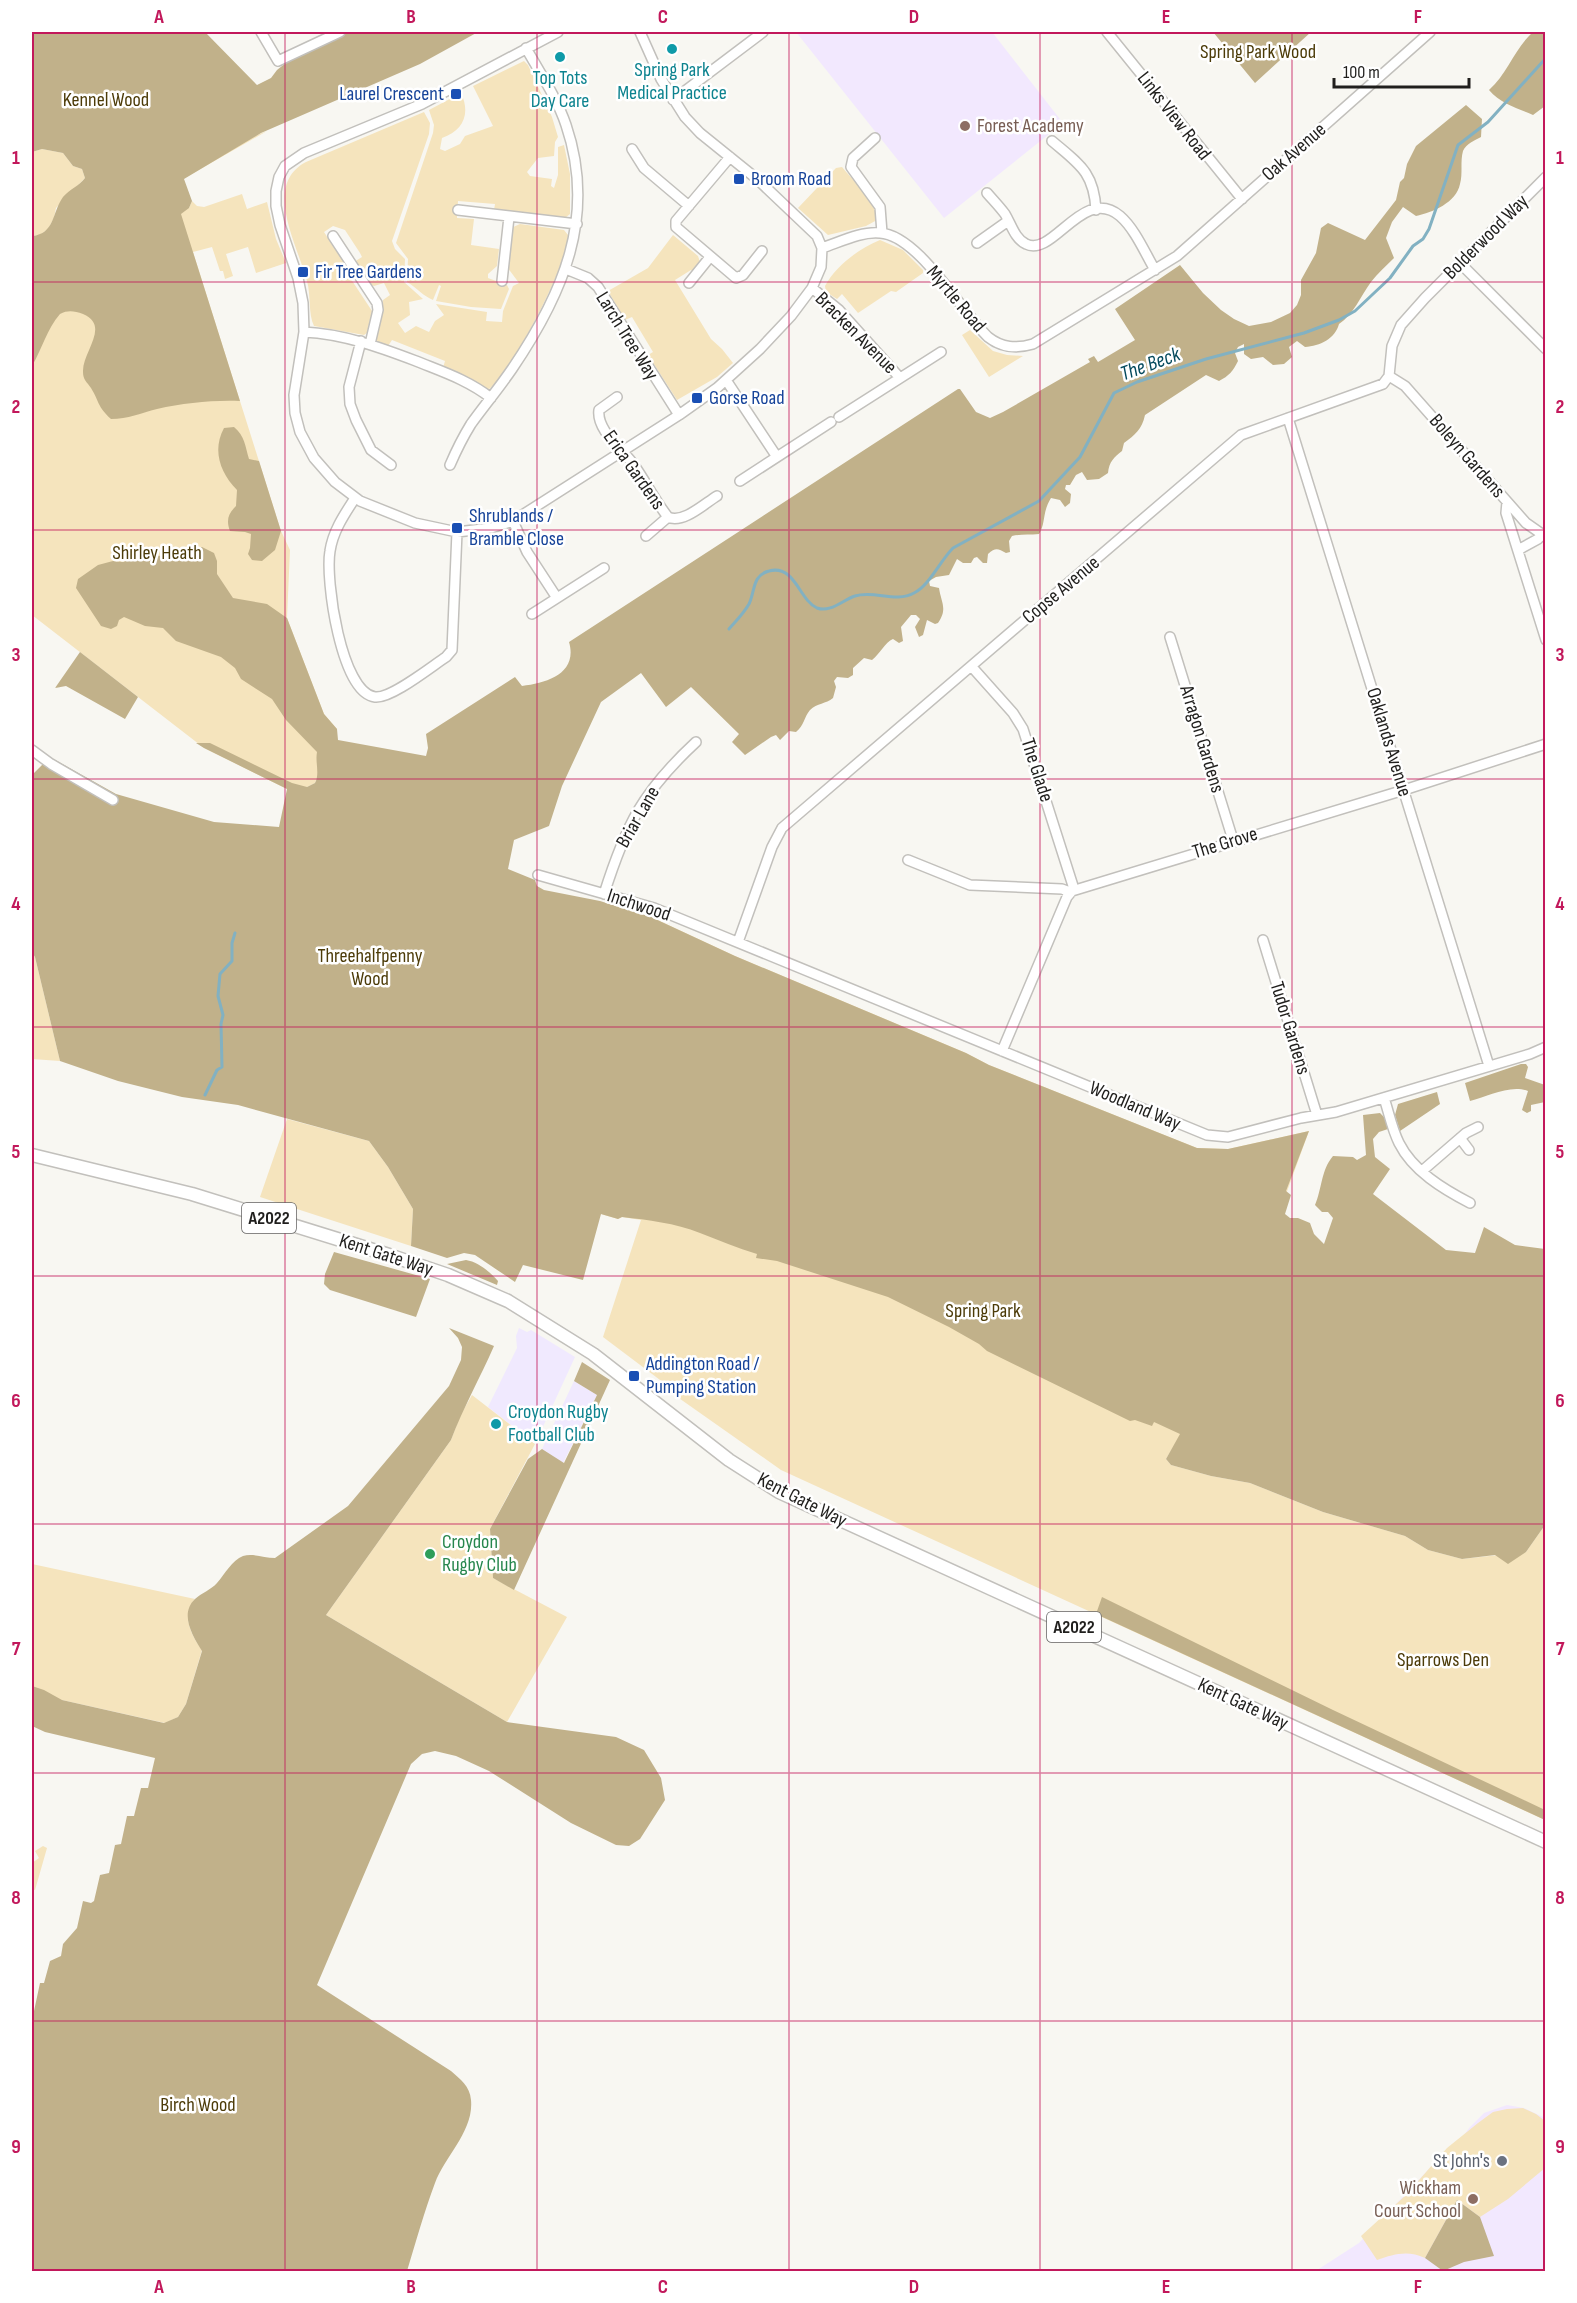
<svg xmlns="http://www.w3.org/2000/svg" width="1577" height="2303" font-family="'Sofia Sans Condensed',sans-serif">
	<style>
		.industrial { fill: #f0e9fe }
		.education { fill: #f2e8fe }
		.green { fill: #f5e4bd }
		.forest { fill: #c1b18a }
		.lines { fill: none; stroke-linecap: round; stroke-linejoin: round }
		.stream { stroke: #82b1c2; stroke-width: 3 }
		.minor-casing { stroke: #c2c0bc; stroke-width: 12 }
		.major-casing { stroke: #c2c0bc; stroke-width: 15 }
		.minor { stroke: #fff; stroke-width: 9 }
		.major { stroke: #fff; stroke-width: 12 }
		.grid { fill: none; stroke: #c2185b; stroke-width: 1.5; stroke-opacity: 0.55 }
		.culture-dot { fill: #0f9aa8; stroke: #fff; stroke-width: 2 }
		.transit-dot { fill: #1a4fb4; stroke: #fff; stroke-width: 2 }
		.education-dot { fill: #8d6e63; stroke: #fff; stroke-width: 2 }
		.leisure-dot { fill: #2e9e5b; stroke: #fff; stroke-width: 2 }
		.worship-dot { fill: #6b7280; stroke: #fff; stroke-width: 2 }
		.labels { text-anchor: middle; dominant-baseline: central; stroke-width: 5; stroke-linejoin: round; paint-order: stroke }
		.shield { fill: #fff; stroke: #636261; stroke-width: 1.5 }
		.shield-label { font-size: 18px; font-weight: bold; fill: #201f1d }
		.park-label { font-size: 20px; fill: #4c3b08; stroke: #fff }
		.culture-label { font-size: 20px; fill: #0d838f; stroke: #fff }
		.transit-label { font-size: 20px; fill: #164399; stroke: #fff; text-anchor: start }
		.street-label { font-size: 20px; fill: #201f1d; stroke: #fff }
		.education-label { font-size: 20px; fill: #785e54; stroke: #fff; text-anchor: start }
		.leisure-label { font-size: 20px; fill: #27864d; stroke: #fff; text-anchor: start }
		.worship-label { font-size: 20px; fill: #5b616d; stroke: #fff; text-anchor: end }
		.water-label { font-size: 21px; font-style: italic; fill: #04495c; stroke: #fff }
		.neatline { fill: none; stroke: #c2185b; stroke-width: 2 }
		.grid-label { font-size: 20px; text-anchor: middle; font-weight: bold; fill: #c2185b }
	</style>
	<rect width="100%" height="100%" fill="#f8f7f2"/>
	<path class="industrial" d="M519,1328L527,1332L531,1330L575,1357L535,1444L488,1407L517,1348L516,1336Z
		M574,1381L597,1395L563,1463L542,1449Z"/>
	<path class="education" d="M796,32H992L1063,123L944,218Z
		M1507,2105L1524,2108L1545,2118V2271L1314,2272L1359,2243L1444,2153L1449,2154L1470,2127L1484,2113Z"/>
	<path class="green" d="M524,61L528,65L552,117L558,137L555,142L554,156L538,158L527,172L530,176L552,179L551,186L554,188L558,175V147L564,145L570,174V214L565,218L494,210L495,204L458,201L457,218L474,219L471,245L499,249L497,266L488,274V278L507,285L509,289L501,309L471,307L436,301L441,286L439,285L433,300C423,296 417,288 407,282L408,259L396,243L433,133L434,125L429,110L461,93C471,114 463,131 442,138L440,149L445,151L460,144L465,136L493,126L473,86Z
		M424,112L430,123L429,134L392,241L395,249L405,259L404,282L423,299L409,302L410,315L398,323L405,333L416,326L429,332L435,321L444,315L436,304L487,312L486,321L502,322L503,311L513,286L519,283L507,267L511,228L520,224L564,230L568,235C568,265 512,371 488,390L466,377L443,368L445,361L392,340L388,346L377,342L375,337L383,300L390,295L384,283L374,286L369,284L354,262L362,257L360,253L345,230L333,226L324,232L345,264L343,267L372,311L367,333L364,335L314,326C308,314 311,295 307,281C298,246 262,185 306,162Z
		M267,131L183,179L189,208L192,201L197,206L204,207L242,194L247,209L267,202L276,239L286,263L256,273L248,247L226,254L233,276L225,279L223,271H220L212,247L193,252L281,531L290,550L287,618L324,714L337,729L315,783L307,787L287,789L204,748L32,615V299L86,203Z
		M42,149L63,153L73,166L82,169L85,178L56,208L54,218L48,229L40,235L32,236V152Z
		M842,167C854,182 876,200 877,220L866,226L828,235L798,208L836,168Z
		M673,235L698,256L700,262L694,272L691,270L675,280L711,339L722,349L733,363L717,377L677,400L648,355L653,352L632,317L625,320L608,291L648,268Z
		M880,240L903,250L923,270V273L896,292L891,291L858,313L842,294L837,299L826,292L825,286C836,266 858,249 880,240Z
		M970,330L993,351L1007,355L1023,356L989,377L962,335Z
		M651,917L735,956L966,1053L989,1065L1197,1148L1228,1149L1309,1131L1245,1307L1333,1332L1178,1439L1166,1459L1171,1465L1211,1476L1250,1483L1323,1512L1405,1536L1428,1550L1462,1559L1526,1552L1545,1525V1820L781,1470L666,1389L668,1386L603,1337L641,1220L622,1217L618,1219L601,1214Z
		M32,952L35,957L60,1061L32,1059Z
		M287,1119L369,1141L388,1167L413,1209L411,1246L260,1197Z
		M472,1395L535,1444L490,1529L493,1578L567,1617L507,1722L326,1615L451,1440L460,1416Z
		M32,1564L195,1599C181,1615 191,1635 202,1650L186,1704L178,1717L165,1723L62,1700L32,1726Z
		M43,1846L47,1848L35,1890L32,1889V1863L39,1858L35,1851Z
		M1523,2108L1536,2114L1545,2121V2168L1508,2199L1480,2217L1457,2200L1425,2258C1408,2250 1394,2254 1377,2260L1361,2236L1406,2195L1447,2148L1478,2123L1493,2112L1507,2109Z"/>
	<path class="forest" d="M32,32H205L257,85L271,78L277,70L287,62L349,32H478L420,64L261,133L184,179L192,201L189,208L181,214L240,401C212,400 184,403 157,409C141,413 128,419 111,419C97,406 100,403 91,388C87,382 83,380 83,372C82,352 111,326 83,314C74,311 68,310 60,314C47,329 42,349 32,366V236C55,234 52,212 63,197C70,189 79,186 85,178L82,169L73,166L63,153L42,149L32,152Z
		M1213,32H1311L1255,83Z
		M1533,32H1546L1545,106L1533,115C1517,108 1501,104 1489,90C1508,73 1514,49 1533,32Z
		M1466,105L1482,119L1481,137C1475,140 1466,144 1463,151C1460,161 1463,174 1460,184C1456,203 1433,212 1416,216L1403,207L1392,222L1386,238L1394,258C1386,266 1377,274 1371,282C1360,297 1354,314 1339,324C1335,339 1320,346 1305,347L1297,341L1289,347L1292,357L1284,364L1273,365L1263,357L1251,359L1244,354V344L1238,347L1235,353L1238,361C1233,371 1229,376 1219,381L1206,375L1145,415C1142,429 1135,435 1124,443L1122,451C1114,457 1109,462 1108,473L1099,479L1087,480L1082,472L1076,475L1070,485H1066L1065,489L1071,494L1070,503L1065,507L1060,500L1051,498C1042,512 1046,523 1039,534C1029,535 1022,534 1012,536L1009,541L1010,552L1006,553C998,549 996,547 988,554L987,563H983L977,557L974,558L971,563H963L957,559L949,575L936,577L929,581L930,586L939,588C941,602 948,609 938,623L935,624L927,620L923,635L919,637L915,627L920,619L916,615H911L901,627L903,641L899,643L893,639C885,642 880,654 872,660L864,658L853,668V675L848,678L837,677L834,681L836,687L833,698C826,704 817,703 810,710C804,717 804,726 796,732L789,731L780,740L776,735L771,737L745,755L732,742L739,734L691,687L666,707L641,673L601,702L562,786L549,826L514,840L508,869L535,880L537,886L544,890L600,901L651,917L735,956L966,1053L989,1065L1197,1148L1228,1149L1309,1131L1286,1191L1291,1195L1285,1214L1290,1218H1298L1310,1223L1314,1234L1324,1244L1333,1218L1328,1212H1322L1315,1205C1322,1189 1321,1170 1333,1156L1353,1157L1357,1160L1366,1155L1363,1115L1380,1113L1385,1118L1388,1129L1379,1132L1373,1139L1375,1157L1390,1169L1373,1194L1446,1250L1475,1253L1484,1227L1515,1245L1545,1249V1525L1526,1552L1508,1564L1495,1555L1462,1559L1428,1550L1405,1536L1323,1512L1250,1483L1211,1476L1171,1465L1166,1459L1180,1434L1154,1422L1152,1426L1135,1420L1130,1421L987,1351L979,1344L949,1327L888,1297L777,1261L756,1258L757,1254C737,1248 719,1240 700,1233C675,1223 648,1220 622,1217L618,1219L601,1214L583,1280L523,1265L515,1282L475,1255L464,1253L447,1258L411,1246L413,1209L388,1167L369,1141L238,1105L182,1097L118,1081L60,1061L35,957L32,952V775L50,757L116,794L214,822L279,827L287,789L204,748L196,743H210L292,783L307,787L315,783C320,773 315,763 317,752L286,720L272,699L241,679L235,668L221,657L176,641L163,628L145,626L124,617L119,620L117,626L111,629L101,626L76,588L78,579L98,565L113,561L123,562L144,554L170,557L190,548L202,547L214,553L217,561V574L233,598L267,604L287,618L324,714L337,729L338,740L426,756L428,748L426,734L515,677L522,686C548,683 578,673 569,642L958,389H960L976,412L990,418L1003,412L1090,362L1088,359L1094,356L1098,362L1135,340L1115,309L1180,265L1203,293L1221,310L1234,319L1249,326L1271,322L1290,313L1297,305L1301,295V280L1316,253L1321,228L1328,223L1365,240L1396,200L1400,182L1404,178L1407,164L1416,146Z
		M234,427C245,436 245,446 249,459L259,461L281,531L275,550L262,561L252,560L248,554L250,548L251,534L245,532L230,531C226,520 228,514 236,506L237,490C220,473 212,450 224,428Z
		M80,652L138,697L125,719L66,686L55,688Z
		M1521,1064H1526L1528,1067L1525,1078L1545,1085V1102L1531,1105V1111L1527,1113L1522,1110L1528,1091C1510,1084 1487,1097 1470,1101L1465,1083Z
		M1437,1092L1440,1104L1400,1131L1395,1115L1398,1104Z
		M334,1252L430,1279L416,1317L330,1290L324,1284L325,1274Z
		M466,1260C478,1262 489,1271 498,1281L497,1285L447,1264Z
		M449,1328L494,1346C480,1378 463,1408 451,1440L326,1615L507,1722L616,1737L644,1750L661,1778L665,1800L640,1839L629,1846L616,1845L571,1823L489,1771L456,1756L435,1751L422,1754L411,1764L317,1985L451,2071C460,2079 470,2086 471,2100C474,2131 445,2156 435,2183C424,2212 416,2242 407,2271H32V2011H34L40,1983H44L50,1961L61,1956L63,1944L77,1928L83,1901L91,1903L94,1901L100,1875L109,1873L115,1845L121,1844L127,1816H134L141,1788H148L155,1758L45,1732L32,1726V1686L44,1690L62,1700L164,1723L178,1717L186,1704L202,1651C193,1637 179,1614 195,1599C201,1593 211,1590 217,1583C225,1574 232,1560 243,1556C253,1553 264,1558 275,1558L348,1506L449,1386L461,1360L462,1347L458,1338Z
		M582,1362L610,1380L514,1590L493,1578L490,1529L528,1459L542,1449L564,1463L597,1395L574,1381Z
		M1102,1597L1333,1710L1545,1810V1820L1096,1614Z
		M1457,2200L1480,2217L1494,2256L1464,2262L1443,2271L1425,2258Z"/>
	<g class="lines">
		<path class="stream" d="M729,629C736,621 744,613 749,604C755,592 752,575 769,571C795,564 799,600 817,608C830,613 843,600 855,596C874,590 896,603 914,593C929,586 940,561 953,548L1039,501L1080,457L1114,393L1137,382L1206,359L1304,333L1339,320L1355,311L1390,278L1413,246L1423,239L1429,229L1458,145L1488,122L1546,58
			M205,1095L217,1070L222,1067L221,1024L223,1015L218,996L220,974L232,961V943L235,933"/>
		<defs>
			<path id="minor" d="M261,32L278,61L340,32
				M558,32L422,104L304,153L285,166L279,177L276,191V206L280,225L298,278L303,303L304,332L294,395L295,413L300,432L314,458L335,482L360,501L415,523L457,532L491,528L513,521L679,415L717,388L760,349L791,316L812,288L821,267L822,248L817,236L757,179L700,133L685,117L661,79L640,32
				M1107,32L1242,199
				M673,100L763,32
				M875,138L853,158L851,167L880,207L882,233
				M1052,141C1079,164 1094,172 1096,210
				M632,149L644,168L689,206
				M730,157L676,221V227L736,278L743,275L762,251
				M987,193C993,200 999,206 1005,214C1011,224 1015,239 1026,244C1053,258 1083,185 1120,216C1135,229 1145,253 1155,270
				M458,210L577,224
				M333,236L377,303L378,310L370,344
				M977,243L1008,221
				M822,248C840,242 862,231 880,233C918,235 961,311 988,337C1002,348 1016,349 1033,344L1177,256L1430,32
				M1460,263L1546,349
				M566,269L588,278L598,287L679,415
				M502,281L509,217
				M689,283L710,257
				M812,288L839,310L900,378
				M304,332C344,334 379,347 416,361C443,372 468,380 491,398
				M361,341L349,387L350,404L356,420L371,450L391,465
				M1389,376L1405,386L1526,523L1546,537
				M726,380L777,457
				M617,397L599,410C596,431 624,450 634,465C646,482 655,501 668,517
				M839,417L941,352
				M1288,418L1489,1066
				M450,465C456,451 463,437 471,424C484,406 499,388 512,369C563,294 597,216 566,125C557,98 540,73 526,48
				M740,481L831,422
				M355,498C344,515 333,531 330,551C325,579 341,693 375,697C391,699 432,666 446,657L452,650L457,532
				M1507,502L1506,513L1546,640
				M513,521L527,552L557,598
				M646,536L668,517C683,524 704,504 717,496
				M1518,550L1538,539L1541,535
				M532,614L604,568
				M1170,637L1233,840
				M972,667L1013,713L1023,729L1074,889
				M32,750L51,764L113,800
				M908,860L970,885L1062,889L1070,892
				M538,875L654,908L1207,1135L1228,1137L1301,1118L1336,1112L1530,1054L1546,1047
				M604,894C626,825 642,792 696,742
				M1263,940L1317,1115
				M738,942L772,847L782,828L1241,435L1383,384L1389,376L1392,346L1401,325L1425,298L1546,177
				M1002,1051L1067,897L1072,891L1404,790L1546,744
				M1384,1098C1389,1113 1392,1129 1399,1143C1413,1171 1443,1189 1470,1203
				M1460,1138L1469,1150
				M1422,1171L1466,1133L1478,1127"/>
			<path id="major" d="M32,1155L192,1194L389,1255L448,1275L508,1301L593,1354L729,1460L779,1492L1546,1842"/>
		</defs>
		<use href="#minor" class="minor-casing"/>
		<use href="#major" class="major-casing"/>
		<use href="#minor" class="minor"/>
		<use href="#major" class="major"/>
	</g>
	<path class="grid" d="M285,32V2272M537,32V2272M789,32V2272M1040,32V2272M1292,32V2272M32,282H1546M32,530H1546M32,779H1546M32,1027H1546M32,1276H1546M32,1524H1546M32,1773H1546M32,2021H1546"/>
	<g class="culture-dot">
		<circle cx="672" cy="49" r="6"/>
		<circle cx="560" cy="57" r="6"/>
		<circle cx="496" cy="1424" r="6"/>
	</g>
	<g class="transit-dot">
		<rect x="450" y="88" width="12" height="12" rx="3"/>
		<rect x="733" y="173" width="12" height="12" rx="3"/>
		<rect x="297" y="266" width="12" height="12" rx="3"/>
		<rect x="691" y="392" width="12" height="12" rx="3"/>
		<rect x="451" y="522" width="12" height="12" rx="3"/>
		<rect x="628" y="1370" width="12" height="12" rx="3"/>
	</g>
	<g class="education-dot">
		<circle cx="965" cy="126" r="6"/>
		<circle cx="1473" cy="2199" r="6"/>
	</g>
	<circle class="leisure-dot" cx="430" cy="1554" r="6"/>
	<circle class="worship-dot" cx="1502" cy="2161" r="6"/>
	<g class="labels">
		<g class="shield">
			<rect x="242" y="1203" width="54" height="30" rx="4.5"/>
			<rect x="1047" y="1612" width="54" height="30" rx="4.5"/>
		</g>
		<g class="shield-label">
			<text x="269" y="1218">A2022</text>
			<text x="1074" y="1627">A2022</text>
		</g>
		<g class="park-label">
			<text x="1258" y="52">Spring Park Wood</text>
			<text x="106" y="100">Kennel Wood</text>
			<text x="157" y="553">Shirley Heath</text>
			<text x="370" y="956">Threehalfpenny<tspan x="370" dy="23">Wood</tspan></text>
			<text x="983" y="1311">Spring Park</text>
			<text x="1443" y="1660">Sparrows Den</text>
			<text x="198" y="2105">Birch Wood</text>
		</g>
		<g class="culture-label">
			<text x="672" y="70">Spring Park<tspan x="672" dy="23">Medical Practice</tspan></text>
			<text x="560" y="78">Top Tots<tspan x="560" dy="23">Day Care</tspan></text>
			<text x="508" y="1412" text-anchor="start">Croydon Rugby<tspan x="508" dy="23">Football Club</tspan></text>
		</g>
		<g class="transit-label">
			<text x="444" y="94" text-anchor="end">Laurel Crescent</text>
			<text x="751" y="179">Broom Road</text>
			<text x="315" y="272">Fir Tree Gardens</text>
			<text x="709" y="398">Gorse Road</text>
			<text x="469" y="516">Shrublands /<tspan x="469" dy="23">Bramble Close</tspan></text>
			<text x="646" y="1364">Addington Road /<tspan x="646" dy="23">Pumping Station</tspan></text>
		</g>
		<g class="street-label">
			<text transform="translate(1174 116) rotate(52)">Links View Road</text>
			<text transform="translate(1294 152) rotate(-41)">Oak Avenue</text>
			<text transform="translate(1486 237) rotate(-45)">Bolderwood Way</text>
			<text transform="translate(956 299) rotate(50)">Myrtle Road</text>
			<text transform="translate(856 333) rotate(45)">Bracken Avenue</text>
			<text transform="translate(627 336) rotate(58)">Larch Tree Way</text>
			<text transform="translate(1467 456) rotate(49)">Boleyn Gardens</text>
			<text transform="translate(634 470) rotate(55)">Erica Gardens</text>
			<text transform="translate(1061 590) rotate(-40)">Copse Avenue</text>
			<text transform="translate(1202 739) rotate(73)">Arragon Gardens</text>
			<text transform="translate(1389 742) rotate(73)">Oaklands Avenue</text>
			<text transform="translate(1037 770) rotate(72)">The Glade</text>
			<text transform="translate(638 817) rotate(-60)">Briar Lane</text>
			<text transform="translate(1225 843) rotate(-17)">The Grove</text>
			<text transform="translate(639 905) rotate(18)">Inchwood</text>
			<text transform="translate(1290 1028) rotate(73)">Tudor Gardens</text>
			<text transform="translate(1135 1106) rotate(23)">Woodland Way</text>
			<text transform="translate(386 1255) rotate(18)">Kent Gate Way</text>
			<text transform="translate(802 1500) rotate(27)">Kent Gate Way</text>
			<text transform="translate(1243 1704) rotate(25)">Kent Gate Way</text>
		</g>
		<g class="education-label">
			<text x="977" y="126">Forest Academy</text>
			<text x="1461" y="2188" text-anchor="end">Wickham<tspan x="1461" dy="23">Court School</tspan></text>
		</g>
		<g class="leisure-label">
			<text x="442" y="1542">Croydon<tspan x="442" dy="23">Rugby Club</tspan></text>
		</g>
		<g class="worship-label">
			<text x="1490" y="2161">St John's</text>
		</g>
		<g class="water-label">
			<text transform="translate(1150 364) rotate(-20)">The Beck</text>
		</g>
	</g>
	<rect width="1577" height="2303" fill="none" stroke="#ffffff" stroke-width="66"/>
	<path d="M1334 78v9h135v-9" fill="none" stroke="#201f1d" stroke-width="3"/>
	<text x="1343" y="78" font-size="18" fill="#201f1d" stroke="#ffffff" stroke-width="4.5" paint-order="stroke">100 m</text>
	<rect x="33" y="33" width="1511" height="2237" class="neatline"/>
	<g class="grid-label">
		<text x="159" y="23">A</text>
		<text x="411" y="23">B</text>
		<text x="663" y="23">C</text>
		<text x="914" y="23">D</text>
		<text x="1166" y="23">E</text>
		<text x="1418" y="23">F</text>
		<text x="16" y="164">1</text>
		<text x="1560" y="164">1</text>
		<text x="16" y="413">2</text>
		<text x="1560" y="413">2</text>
		<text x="16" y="661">3</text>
		<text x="1560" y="661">3</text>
		<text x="16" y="910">4</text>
		<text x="1560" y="910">4</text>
		<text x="16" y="1158">5</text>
		<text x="1560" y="1158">5</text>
		<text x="16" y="1407">6</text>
		<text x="1560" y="1407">6</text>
		<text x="16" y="1655">7</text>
		<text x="1560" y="1655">7</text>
		<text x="16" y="1904">8</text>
		<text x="1560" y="1904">8</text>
		<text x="16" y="2153">9</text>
		<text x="1560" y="2153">9</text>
		<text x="159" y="2293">A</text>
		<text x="411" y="2293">B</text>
		<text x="663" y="2293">C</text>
		<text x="914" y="2293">D</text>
		<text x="1166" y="2293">E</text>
		<text x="1418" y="2293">F</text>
	</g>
</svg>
